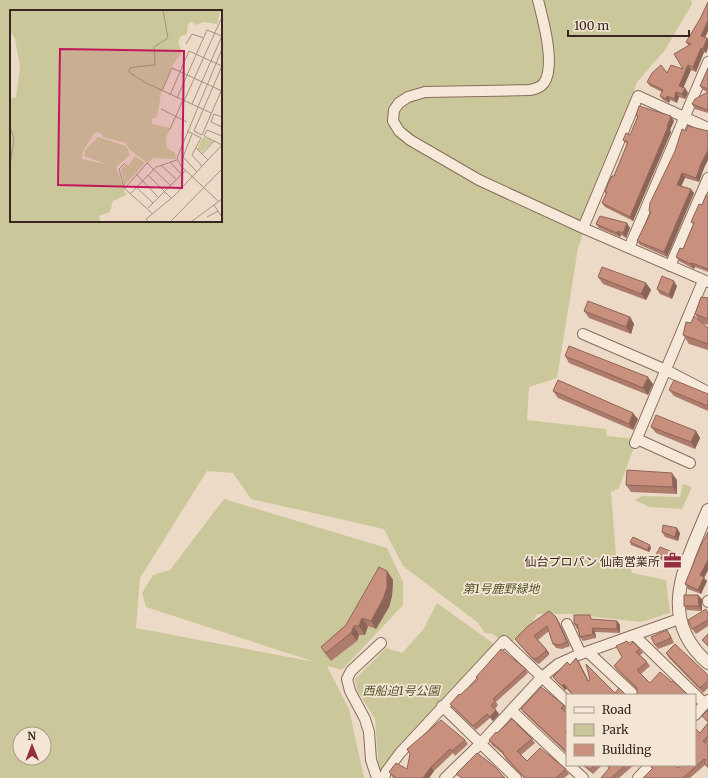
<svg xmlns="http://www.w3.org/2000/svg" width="708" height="778" font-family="Merriweather,'Noto Sans JP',serif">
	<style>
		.green { fill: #cac89a; fill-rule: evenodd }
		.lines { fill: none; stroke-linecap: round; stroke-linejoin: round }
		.minor-casing { stroke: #876c5c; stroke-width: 12 }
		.tertiary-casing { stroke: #876c5c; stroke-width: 14 }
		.minor { stroke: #f7e9d9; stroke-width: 10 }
		.tertiary { stroke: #f7e9d9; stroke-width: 12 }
		.wall { fill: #ad7c6c }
		.shaded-wall { fill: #8d6558 }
		.building { fill: #c9907d; stroke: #8d6558 }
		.labels { text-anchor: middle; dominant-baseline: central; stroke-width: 3.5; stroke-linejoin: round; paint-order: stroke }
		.poi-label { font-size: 12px; fill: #382720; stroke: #f4e6d5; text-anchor: end }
		.park-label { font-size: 12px; font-style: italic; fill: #505327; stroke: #f4e6d5 }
		.inset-road { fill: none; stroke: #a49284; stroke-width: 1 }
		.view { fill: #c2185b; fill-opacity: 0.15; stroke: #c2185b; stroke-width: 2 }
		.inset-edge { fill: none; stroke: #382720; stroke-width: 2 }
	</style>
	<rect width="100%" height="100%" fill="#ecdac6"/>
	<path class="green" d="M0,0H691L692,4L665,50L637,82L578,248L557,378L529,387L527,420L606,429L607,436L637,439L619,488L611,492L616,556L631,569L632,573L666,580L670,613L641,622L569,614H537L525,638L516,637L509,646L493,634L485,633L477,622L403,566L384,529L251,499L233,473L207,471L140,578L136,628L315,662L146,607L142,593L153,575L170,570L224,499L387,548L403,582V605L342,670L327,666L349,709L364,778H0ZM11,11H221V221H11ZM20,734H44V758H20Z
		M683,484L692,487L682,509L649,507L635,500L642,496L680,497Z
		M437,603L494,644L439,702L379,772L375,719L357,690L355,679L386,648L402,653L423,630Z"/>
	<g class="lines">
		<defs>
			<path id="minor" d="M538,0C543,20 556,65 544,83C540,88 535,89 530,90L425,92L408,97L399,103L394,110L393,121L399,131L410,140L479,180L583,228L708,282
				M583,228L638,96L708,128
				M629,248L708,62
				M670,266L708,178
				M583,334L666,370L708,392
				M637,439L690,463
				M635,443L703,281
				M708,601V602
				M567,624L581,654
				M635,636L705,704
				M588,652L634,695
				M442,706L516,778
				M512,711L567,763
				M695,715L708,700
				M569,765L583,778
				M377,778L371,760L369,732L365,719L350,691L347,679L351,671L381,643
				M384,778L386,772L400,753L504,641L567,701
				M445,778L480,744L541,678L558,664L578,655L679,619
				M638,778L650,765"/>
			<path id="tertiary" d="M708,510C686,564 655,617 708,663"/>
		</defs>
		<use href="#minor" class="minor-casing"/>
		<use href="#tertiary" class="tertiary-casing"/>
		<use href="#minor" class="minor"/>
		<use href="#tertiary" class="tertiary"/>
	</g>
	<path class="wall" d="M705,37L708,39V48L706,53L704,52L696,72L691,70L683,88H685L688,93L685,99L679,97L677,103L670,100L669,103L663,100L660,96L662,92L650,86L647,82L667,73L683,69L688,45L686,42Z
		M708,68V113L695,109L692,104L707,92L703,90L700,86Z
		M636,115L674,121L670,130L671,132L633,221L605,207L602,203L606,194L605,192L614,176L627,144L623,140L630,135L638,118Z
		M686,131H708V160L704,168L699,182L685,178L681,186L694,193L667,257L640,245L637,241L651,213L649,211Z
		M708,196V272L695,267L694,269L679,261L676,257L683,249L693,224L691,222Z
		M596,224L630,228L626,238L621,235L620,237L599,228Z
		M598,277L646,283L651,290L646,300L603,284Z
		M677,286L672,299L660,294L657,289Z
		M708,298V325L702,323L708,328V350L689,344L683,335L691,323L699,321L695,314Z
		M584,311L630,317L634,324L631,334L589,318Z
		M565,356L653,384L648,395L569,363Z
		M669,390L708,394V411L674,396Z
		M553,391L638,419L633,430L558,398Z
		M651,427L696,431L700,438L695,449L656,433Z
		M677,480V494L631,492L626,485Z
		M662,532L680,533L678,541L665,537Z
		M708,532V570L704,578L707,581L701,594L688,589L685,584Z
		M630,542L651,548L649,552L631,545Z
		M675,553L678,557L674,566L659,559L656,555Z
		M387,571L393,580L392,596L389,607L376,629L368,626L365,635H359L357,641L331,661L326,655L321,647L346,625Z
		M702,599V611L687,610L684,606Z
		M708,612V626L696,634L692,629Z
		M593,619L617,621L620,625V633L595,632L596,638L583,641L580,637L578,629H577L574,624Z
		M559,622L570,646L562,649L556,648L553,644L549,631L538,640L549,653V655L539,664L535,662L518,643L515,639Z
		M670,634L674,643L658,649L655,645Z
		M630,645L640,649L643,653L640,655L647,662L650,666L641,674L650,683L672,682L637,693V690L617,670L614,666L622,657Z
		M666,653L708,675V688L703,693L669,658Z
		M576,658L579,662L588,681L615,693L626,695H572L567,689L565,690L556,681L553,677L570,665Z
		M526,669L528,673L496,702L498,705L495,709L499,714L493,721L490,718L476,730L453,708L450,704L460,695Z
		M564,705L567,708V709L565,711L567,713V754L524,713L521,709Z
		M708,710V743L707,744L708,745V768L705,765L690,778H643L652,769L651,767L678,768L695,765L700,733L708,723L702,716Z
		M497,733L532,739L535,743L521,755L527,761L566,769L569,774L564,778H524L506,759L503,754L492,745L489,740Z
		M465,740L468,744L455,756L453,753L434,771L429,778H393L389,772L407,769Z
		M582,765H602L593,774Z
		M605,765H634L619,778H601L609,768Z"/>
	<path class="shaded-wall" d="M708,20V31L704,40L701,36Z
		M707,38L708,39V48L706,53L703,49Z
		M701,48L704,52L696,72L693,67Z
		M688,65L691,70L682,91L679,86Z
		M685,88L688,93L685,99L682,94Z
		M676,92L679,97L677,103L674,99Z
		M667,96L670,100L669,103L666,99Z
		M671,116L674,121L670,130L671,132L633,221L630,217L667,127Z
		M708,150V160L704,168L699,182L696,178L701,164Z
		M682,173L685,178L680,189L677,185Z
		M691,189L694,193L667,257L664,252Z
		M627,223L630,228L626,238L623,233Z
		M618,231L621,235L620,237L617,233Z
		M692,263L695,267L694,269L691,264Z
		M674,281L677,286L672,299L669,295Z
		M646,283L651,290L646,300L641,294Z
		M630,317L634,324L631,334L626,327Z
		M648,377L653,384L648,395L643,388Z
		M633,413L638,419L633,430L629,424Z
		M696,431L700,438L695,449L691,442Z
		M672,473L677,480V494L673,487Z
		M677,528L680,533L678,541L675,537Z
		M650,545L651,548L649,552L647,550Z
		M675,553L678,557L674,566L671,561Z
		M708,560V570L704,578L707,581L701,594L698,590L700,575Z
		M387,571L393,580L392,596L389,607L376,629L371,621Z
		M698,595L702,599V611L699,606Z
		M556,617L559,622L570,646L567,642Z
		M362,618L368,626L365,635L359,626Z
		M617,621L620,625V633L617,629Z
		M354,626L359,635L357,641L351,633Z
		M592,628L595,632L596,638L593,634Z
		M546,649L549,653V655L546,651Z
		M576,658L579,662L591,685L588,681Z
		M564,684L567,689L565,690L562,686Z
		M496,710L499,714L493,721L490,717Z
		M431,767L434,771L429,778H423Z"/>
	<path class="building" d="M708,2V20L701,36L707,38L703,49L701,48L693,67L688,65L679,86L685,88L682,94L676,92L674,99L667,96L666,99L660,96L663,90L647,82L652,73L661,65L667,73L671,65L683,69L674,54L691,44L686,42L700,19Z
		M708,68V89L700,86Z
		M708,92V110L692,104L695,99Z
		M639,106L671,116L667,127H668L630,217L602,203L607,192H605L608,184L612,176H614L628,142L623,140L626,133L630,135L638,116L636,115Z
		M688,126L708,131V150L701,164L696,178L682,173L677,185L691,189L664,252L637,241L651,212L649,211L650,203L675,151L682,129L686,131Z
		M706,195L708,196V269L692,263L691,264L676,257L680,248L683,249L694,223L691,222L699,204L702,205Z
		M600,216L627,223L623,233L618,231L617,233L596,224Z
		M602,267L646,283L641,294L598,277Z
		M662,276L674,281L669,295L657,289Z
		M701,297L708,298V319L695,314Z
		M588,301L630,317L626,327L584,311Z
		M694,316L708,328V344L683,335L686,322L691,323Z
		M569,346L648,377L643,388L565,356Z
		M558,380L633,413L629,424L553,391Z
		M674,380L708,394V406L669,390Z
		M656,415L696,431L691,442L651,427Z
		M627,470L672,473L673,487L626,485Z
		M663,525L677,528L675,537L662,532Z
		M708,532V560L700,575L704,577L698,590L685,584L700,547Z
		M633,537L650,545L647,550L630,542Z
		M660,547L675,553L671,561L656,555Z
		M379,567L387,571V588L383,599L371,621L362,618L359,626H354L351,633L326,653L321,647L346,625Z
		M684,595H698L699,606H684Z
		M706,609L708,613V620L692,629L688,620Z
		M549,611L556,617L567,642L559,645L553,644L547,626L534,636L546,649V651L536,659L532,658L515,639L528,626Z
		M574,615H590L591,619L617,621V629L592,628L593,634L580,637L577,624H574Z
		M667,630L671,638L655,645L651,637Z
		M708,634V646L702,640Z
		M627,641L630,645L633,642L640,649L636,652L647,662L637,670L650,683L660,672L672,682L673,681L688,695H635L637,693V688L614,666L622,657L616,646Z
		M675,644L708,675V681L700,688L666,653Z
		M501,649L526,669L493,699L495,701L491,706L496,710L490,717L487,714L473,726L450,704L459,694L460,695L478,679L476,677Z
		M576,658L588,681L590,680L586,664L615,693L619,688L626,695H573L564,684L562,686L553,677L567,662L570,665Z
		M541,687L564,705L561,708L567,713V730L565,732L567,734V752L521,709Z
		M708,710V722L702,716Z
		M512,719L532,739L517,751L527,761L540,748L566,769L556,778H525L503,754L504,753L489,740L496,732L497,733Z
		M441,720L465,740L452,751L450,749L431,767L423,778H396L389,772L396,763L407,769L410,754L407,749Z
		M708,723V736L703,741L708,745V765L707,766L704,763L706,760L704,759L683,778H643L653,768L651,767L653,765H674L678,768L680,765H695V728L700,733Z
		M477,753L494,766L505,778H462L456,774Z
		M584,765H594L590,770Z
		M607,765H626L613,776L615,778H601L610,767Z"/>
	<defs>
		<symbol id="office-bare" viewBox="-9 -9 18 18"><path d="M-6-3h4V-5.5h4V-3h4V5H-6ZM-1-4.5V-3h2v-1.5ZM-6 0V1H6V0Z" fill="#932f41" stroke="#f4e6d5" stroke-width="2.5" paint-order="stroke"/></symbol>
	</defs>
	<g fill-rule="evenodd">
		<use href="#office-bare" x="660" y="548" width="25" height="25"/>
	</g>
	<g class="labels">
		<g class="poi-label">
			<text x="660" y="561">仙台プロパン 仙南営業所</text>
		</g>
		<g class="park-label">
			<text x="501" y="588">第1号鹿野緑地</text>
			<text x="401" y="690">西船迫1号公園</text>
		</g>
	</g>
	<g transform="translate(10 10)">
		<rect width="212" height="212" fill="#ecdac6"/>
		<path d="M0,0H211L207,14L194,12L186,15L181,12L178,14L177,24L171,26L168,32L172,42L162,56L151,84L147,107L142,109V114L161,118L156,127L157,138L165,143L166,149L143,148L138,154L119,139L116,133L93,127L90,123L85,122L73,141L72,149L99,155L74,146L75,140L88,127L116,136L119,142V146L106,157L116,185L103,191L100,202L89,206L91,212H0V89L6,87L10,57L5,29L0,20ZM193,127L203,131L192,142L187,139ZM125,146L135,153L114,176L111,159L116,154L119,155Z" fill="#cac89a"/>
		<path class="inset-road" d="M153,0L158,28L144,37L145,55L125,57L120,58L119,62L134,72L201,103M176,34L182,24L194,28M212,56L184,121L192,125L212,79M152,81L162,58L212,81M160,85L179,41L212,56M167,88L197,20L212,26M174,91L212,7M182,94L212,26M151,99L177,112M212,107L204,104L201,112L212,117M0,116L4,129L0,156M160,119L173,90M177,121L191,128L182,145L192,156M182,124L173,147L187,162M212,135L194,126L197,120L212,126M186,138L198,150M192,144L204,131M160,152L172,165M115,153L109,159L114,178L143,204M151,155L167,170M126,164L149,188M138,165L161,188M126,177L143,193M115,178L137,153L161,176M121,183L146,157L167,150M209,192L171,156L167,148L212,39M204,195L212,207M138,198L176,160M197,207L208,201M139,212L136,209L164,186L212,135M160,212L212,159M181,212L212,189"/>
		<path class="view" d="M50,39L174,41L172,178L48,175Z"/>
		<rect width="212" height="212" class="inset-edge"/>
	</g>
	<rect x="566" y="694" width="130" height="72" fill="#f4e6d5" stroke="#a99a8d"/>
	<rect x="574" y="707" width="20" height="6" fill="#f7e9d9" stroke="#a99a8d"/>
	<text x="602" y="714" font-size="12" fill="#382720">Road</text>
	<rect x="574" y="724" width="20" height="12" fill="#cac89a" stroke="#a99a8d"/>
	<text x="602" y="734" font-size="12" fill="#382720">Park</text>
	<rect x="574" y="744" width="20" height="12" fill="#c9907d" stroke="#a99a8d"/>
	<text x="602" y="754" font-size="12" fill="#382720">Building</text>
	<g transform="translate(32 746) rotate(359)"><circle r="19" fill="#f4e6d5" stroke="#a99a8d"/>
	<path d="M0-3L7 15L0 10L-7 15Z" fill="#932f41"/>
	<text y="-6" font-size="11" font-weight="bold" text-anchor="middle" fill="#382720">N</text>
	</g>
	<path d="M568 30v6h121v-6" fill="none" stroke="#382720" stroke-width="2"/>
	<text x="574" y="30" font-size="12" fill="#382720" stroke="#f4e6d5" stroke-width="3" paint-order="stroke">100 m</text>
</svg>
